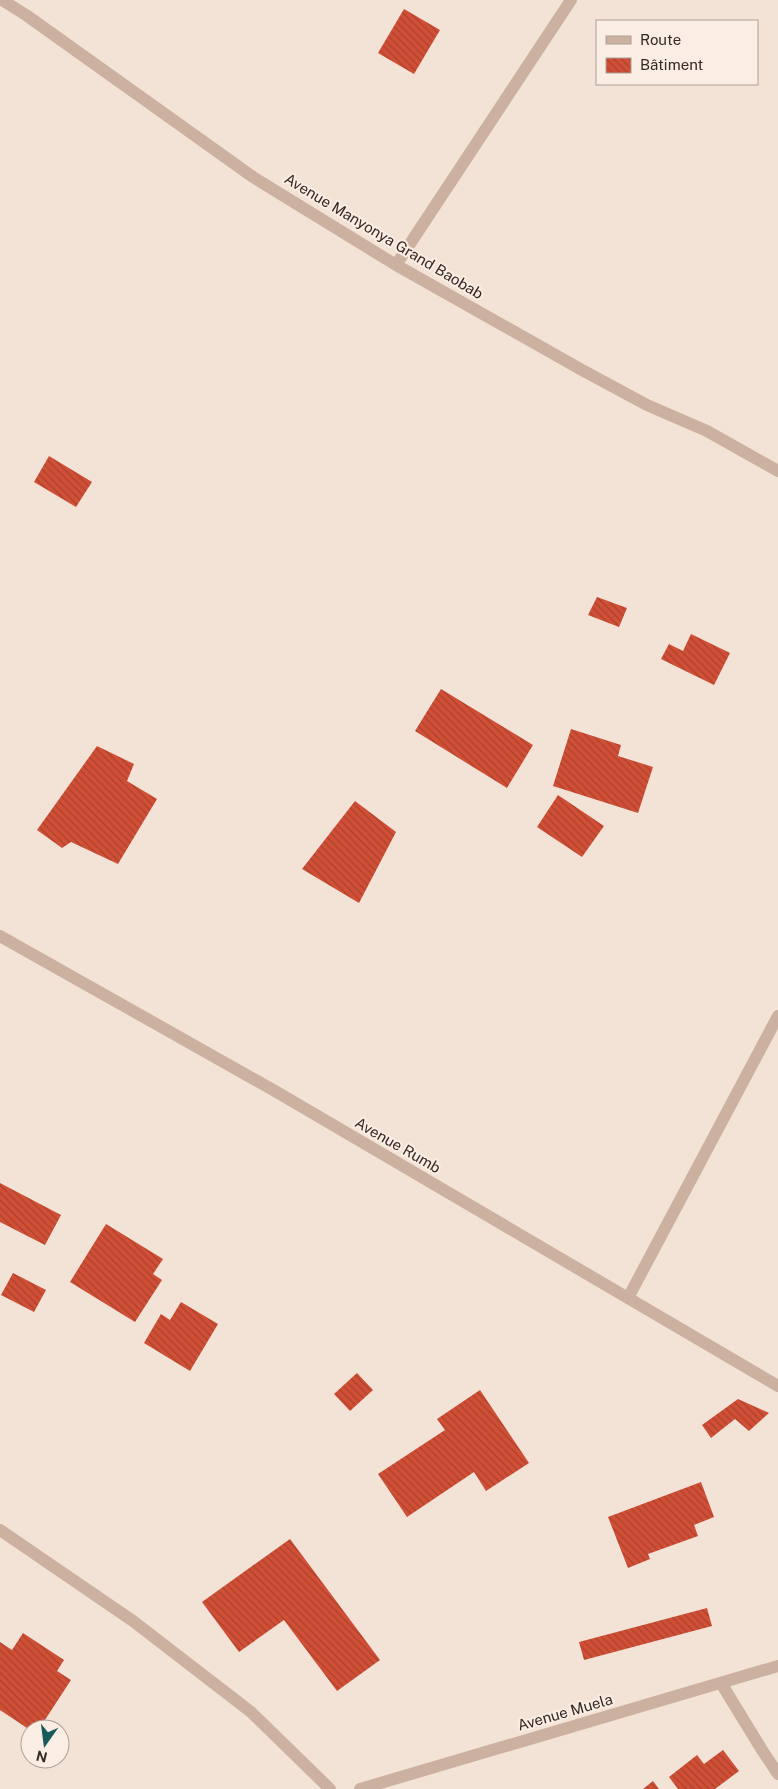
<svg xmlns="http://www.w3.org/2000/svg" width="778" height="1789" font-family="'Public Sans',sans-serif">
	<style>
		.building { fill: url(#building-back-hatch) }
		.lines { fill: none; stroke-linecap: round; stroke-linejoin: round }
		.minor { stroke: #ccb1a1; stroke-width: 12 }
		.labels { text-anchor: middle; dominant-baseline: central; stroke-width: 4; stroke-linejoin: round; paint-order: stroke }
		.street-label { font-size: 15px; fill: #352925; stroke: #faede3 }
	</style>
	<defs>
		<pattern id="building-back-hatch" width="6" height="6" patternUnits="userSpaceOnUse" patternTransform="scale(1.25)"><rect width="6" height="6" fill="#d14f36"/><path d="M-1 5l2 2M0 0l6 6M5-1l2 2" fill="none" stroke="#aa422d"/></pattern>
	</defs>
	<rect width="100%" height="100%" fill="#f3e3d6"/>
	<path class="building" d="M404,9L440,30L414,74L378,53Z
		M49,456L92,482L76,507L34,482Z
		M597,597L627,608L619,627L588,615Z
		M691,634L730,653L714,685L661,659L669,644L683,651Z
		M441,689L533,745L507,788L415,731Z
		M571,729L621,745L618,756L653,767L638,813L553,786Z
		M97,746L134,764L127,781L157,799L118,864L71,842L62,848L37,830Z
		M558,795L604,826L582,857L537,827Z
		M355,801L396,832L359,903L302,869Z
		M0,1183L61,1215L45,1245L0,1222Z
		M106,1224L163,1259L153,1274L162,1280L135,1322L70,1282Z
		M13,1273L46,1290L34,1312L1,1295Z
		M181,1302L218,1324L190,1371L144,1343L161,1314L170,1320Z
		M357,1373L373,1390L350,1411L334,1394Z
		M480,1390L529,1463L486,1491L474,1472L407,1517L378,1474L445,1430L437,1419Z
		M738,1399L769,1413L749,1431L735,1419L711,1438L702,1425Z
		M701,1482L714,1517L694,1525L698,1536L648,1554L650,1559L628,1568L608,1517Z
		M290,1539L380,1660L337,1691L284,1620L239,1652L202,1602Z
		M707,1608L712,1626L584,1660L579,1642Z
		M23,1633L64,1660L57,1671L71,1680L39,1729L30,1730L0,1710V1642L12,1650Z
		M723,1750L739,1771L715,1789H678L669,1777L697,1755L704,1764Z
		M653,1781L659,1789H643Z"/>
	<g class="lines">
		<path class="minor" d="M2,0L26,15L253,177L396,265L582,370L647,405L707,431L778,471
			M396,265L571,0
			M0,936L275,1091L778,1386
			M628,1298L778,1016
			M0,1530L133,1621L251,1712L330,1789
			M721,1683L762,1750L778,1774
			M360,1789L778,1666"/>
	</g>
	<g class="labels">
		<g class="street-label">
			<text transform="translate(384 236) rotate(31)">Avenue Manyonya Grand Baobab</text>
			<text transform="translate(398 1145) rotate(30)">Avenue Rumb</text>
			<text transform="translate(565 1712) rotate(-16)">Avenue Muela</text>
		</g>
	</g>
	<rect x="596" y="20" width="162" height="65" fill="#faede3" stroke="#ab9f97"/>
	<rect x="606" y="36" width="25" height="8" fill="#ccb1a1" stroke="#ab9f97"/>
	<text x="640" y="45" font-size="15" fill="#352925">Route</text>
	<rect x="606" y="58" width="25" height="15" fill="url(#building-back-hatch)" stroke="#ab9f97"/>
	<text x="640" y="70" font-size="15" fill="#352925">Bâtiment</text>
	<g transform="translate(45 1744) rotate(194)"><circle r="24" fill="#faede3" stroke="#ab9f97"/>
	<path d="M0-4L9 19L0 12L-9 19Z" fill="#175a59"/>
	<text y="-8" font-size="14" font-weight="bold" text-anchor="middle" fill="#352925">N</text>
	</g>
</svg>
